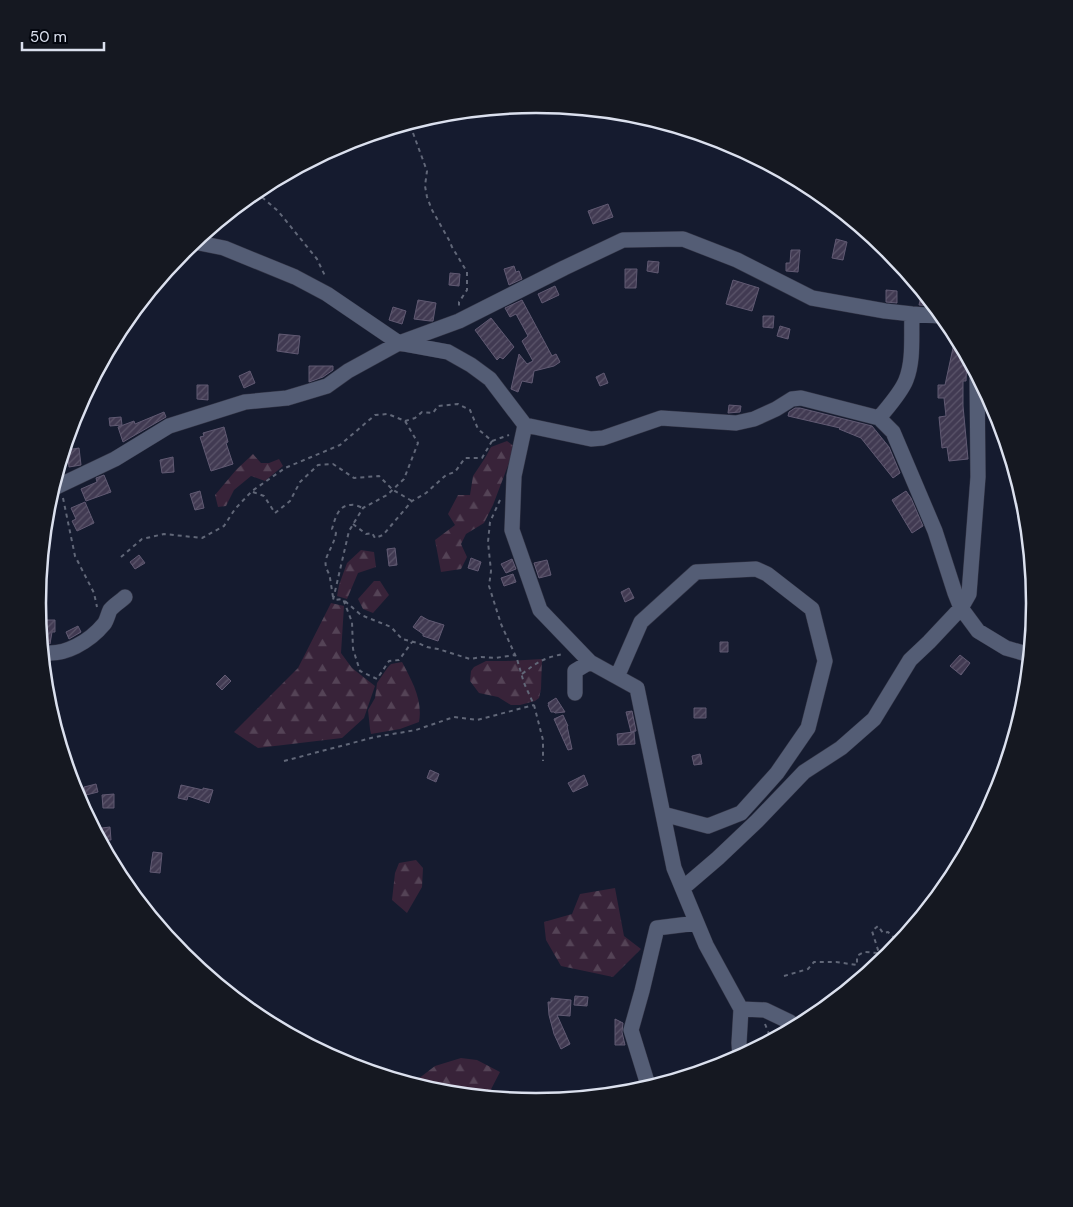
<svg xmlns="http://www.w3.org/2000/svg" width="1073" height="1207" font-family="'DM Sans',sans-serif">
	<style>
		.forest { fill: url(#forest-firs) }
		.building { fill: url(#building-hatch); stroke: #615a73 }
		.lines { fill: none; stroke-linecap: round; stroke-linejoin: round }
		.minor-casing { stroke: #333546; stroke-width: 16 }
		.path { stroke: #616778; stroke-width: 2; stroke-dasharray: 4 4; stroke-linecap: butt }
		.minor { stroke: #545d75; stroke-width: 15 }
		.rim { fill: none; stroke: #dbe0ee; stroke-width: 2.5 }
	</style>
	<defs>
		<pattern id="forest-firs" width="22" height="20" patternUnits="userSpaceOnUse" patternTransform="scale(1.25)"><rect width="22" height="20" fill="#382339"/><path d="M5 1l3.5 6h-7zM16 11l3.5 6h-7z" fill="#544356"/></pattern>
		<pattern id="building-hatch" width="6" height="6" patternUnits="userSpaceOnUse" patternTransform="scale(1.25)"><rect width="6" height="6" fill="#413a52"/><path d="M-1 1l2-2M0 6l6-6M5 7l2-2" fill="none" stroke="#5c566b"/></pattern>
	</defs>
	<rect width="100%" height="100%" fill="#151b2f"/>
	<path class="forest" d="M507,441L515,447L493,505L484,523L466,534L461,544L467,557L461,569L441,572L435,540L455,525L448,514L458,495H470L473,476L485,458L491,447Z
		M253,454L261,463H269L279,459L283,466L265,481L251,476L234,490L226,506L218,507L215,495L236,470Z
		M361,550L374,552L376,567L358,573L347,599L337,596L339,585L347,563Z
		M374,581H380L389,595L373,613L363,609L358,599Z
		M331,603L344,606L341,653L352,668L375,686L364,718L342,738L258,748L234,732L298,668Z
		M542,659L541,689L539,698L535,701L520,705H511L498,697L479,693L470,681L471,671L474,667L486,661H506Z
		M402,662C412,681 423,700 419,722L400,729L371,734L370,729L368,710L375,698L377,683L388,667L391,664Z
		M416,860L423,868L422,887L407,913L392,900L395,873L399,863Z
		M615,888L624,936L641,949L613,977L561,966L546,940L544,922L572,914L580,894Z
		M461,1058L477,1060L500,1072L487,1097L439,1093L388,1077L392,1076L400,1080L418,1079L435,1066Z"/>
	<path class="building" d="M608,204L613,217L593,224L588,211Z
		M836,239L847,242L843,260L832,258Z
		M791,250H800L798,272L786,271V263H790Z
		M648,261L659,262L658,273L647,271Z
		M514,266L516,272L519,271L522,279L509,285L504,269Z
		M625,269H637L636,288H625Z
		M450,273L460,274L459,286L449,285Z
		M733,280L759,288L752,311L726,304Z
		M555,286L559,295L542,303L538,294Z
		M886,290L897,291V303L886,302Z
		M921,296L928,297L935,306L919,305Z
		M418,300L436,303L433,321H430L414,319Z
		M522,300L552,356L556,354L560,362L554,366L534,371L532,383L522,381L518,392L511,389L519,354L527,364L533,361L522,341L528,336L516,314L510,317L505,308Z
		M393,307L406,311L402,324L389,320Z
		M763,316H774L773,328L763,327Z
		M491,318L514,347L503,359L500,357L497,360L475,330Z
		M780,326L790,329L788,339L777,336Z
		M279,334L300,336L298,354L277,351Z
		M956,334L967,356L966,381H963V406L968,459L949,461L947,447L942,448L939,417L946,416L944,398H938V385H945Z
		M309,366H333V370L323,377L309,382Z
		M250,371L255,383L244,388L239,376Z
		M604,373L608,383L600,386L596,377Z
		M197,385H208V400L197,399Z
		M729,405L741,406L740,412L728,413Z
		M795,408H800L872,426L889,447L900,473L893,478L861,438L839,429L840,428L788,416L789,412Z
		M164,412L166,417L123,442L118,427L134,421L135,424Z
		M121,417L122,425L110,426L109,418Z
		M224,427L228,442L226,443L233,464L211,471L200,437L204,436L203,433Z
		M79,448L81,465L69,467L67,450Z
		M173,457L174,472L162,473L160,460Z
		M104,475L111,492L86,501L81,489L97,482L96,478Z
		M200,491L204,508L195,510L190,494Z
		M906,491L911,498L923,526L912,533L892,500Z
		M85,502L94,523L77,531L72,521L76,519L71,508Z
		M395,548L397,565L389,566L387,549Z
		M139,555L145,563L135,569L130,562Z
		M471,558L481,562L478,571L468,568Z
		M512,559L516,569L506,573L501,564Z
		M547,560L551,575L539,578L534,563Z
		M513,574L516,582L504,586L501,578Z
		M629,588L634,598L625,602L621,592Z
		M421,616L428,620L444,625L438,641L423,636V634L413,627Z
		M46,620H55V632H52L50,644L41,643V639H44V625H46Z
		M78,626L81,632L69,639L66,632Z
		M720,642H728V652H720Z
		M960,655L970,663L961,675L950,666Z
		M225,675L231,681L222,690L216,684Z
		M556,698L565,712L555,713L554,712H551L548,705H549L548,703Z
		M694,708H706V718H694Z
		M632,711L636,731L631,732L626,712Z
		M563,715L568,726H567L572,749L568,750L554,719Z
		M634,732L635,744L618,745L617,734Z
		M700,754L702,764L694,765L692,756Z
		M430,770L439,774L436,782L427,778Z
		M584,775L588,785L573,792L568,783Z
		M96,784L98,792L86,795L84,787Z
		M181,785L203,790V788L213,790L209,803L188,796L187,800L178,798Z
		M114,794V808H103L102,795Z
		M110,827L111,840H102V828Z
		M153,852L162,853L160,873L150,872Z
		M575,996L588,997L587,1006L574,1005Z
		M551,998L571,1000L570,1016L557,1015L570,1044L561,1049L554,1034L549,1015L548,1002H551Z
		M615,1019L623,1023L622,1032L625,1045H615Z"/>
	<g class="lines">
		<defs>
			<path id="minor" d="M194,242L224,248L295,277L327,294L399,343L448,352L471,365L490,379L525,425L514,476L512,530L540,610L590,662L637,688L674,868L706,945L741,1009L739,1043L740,1058
				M879,418C887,408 901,393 906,380C914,360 911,336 912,314
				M525,425L591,439L603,438L661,418L736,423L754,419L776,409L792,399L801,398L879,418L893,432L935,531L955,593L961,608L978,631L1006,648L1030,655
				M52,489L115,459L169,426L245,402L287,398L327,386L348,371L399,343L459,321L564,268L623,240L683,239L737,260L812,298L885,311L912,314L940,316L942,314
				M42,652C64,657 90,641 104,624C107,620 108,614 110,610C114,605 121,601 125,597
				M617,677L641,622L696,572L756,569L767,574L812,609L825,661L808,728L777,773L741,813L708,826L663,814
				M575,693V671L590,662
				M683,888L718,858L757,821L804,772L841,748L874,719L910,660L929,642L961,608L969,594L978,477L977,374
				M741,1009L765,1010L790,1022L796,1028
				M653,1087L648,1085L631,1030L642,991L657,928L697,923"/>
		</defs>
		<use href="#minor" class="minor-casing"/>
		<path class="path" d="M413,133L427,171L425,186L427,197L432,210L449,240L452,247L467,272V290L459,302V306
			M256,192L278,211L317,259L326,278
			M405,421L415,418L422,412L433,413L438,406L458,404L470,410L478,429L492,441L509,435
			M253,492L264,496L275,513L290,501L300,482L318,465L333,464L354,478L379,476L393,490L412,501
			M63,498L75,556L94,593L97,607
			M500,500L490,522L488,542L491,571L489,586L501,624L517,659L524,683L534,705L543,740V761
			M353,524L366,534L372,533L375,538L383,535L412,501L426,493L446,475L455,472L465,458H482L492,441
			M121,557L142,539L164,534L202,538L224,526L235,509L252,491L285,468L340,445L375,415L388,414L405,421L418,443L404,479L387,495L363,508L349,531L333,600L343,599L352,622L353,649L360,671L377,679L389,661L399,660L412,642
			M333,597C332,591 331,584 330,578C329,571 324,568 326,559C329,550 334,544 336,533L332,529C335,519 338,505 351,505C355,504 360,507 363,508
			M345,601L361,615L391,627L402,639L418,643L427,647L438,649L470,659L481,657L495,658L515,655
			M522,674C536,663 545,657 564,654
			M284,761L375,737L416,730L454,717L477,720L534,705
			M784,976L808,969L814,962H836L857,965V956L864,952L879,953L872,931L878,926L883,933L888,932L900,943
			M830,1005L831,997
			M802,1017L814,1010L819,1014
			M765,1024L769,1034V1042"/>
		<use href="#minor" class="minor"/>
	</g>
	<path d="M0 0H1073V1207H0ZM46 603a490 490 0 1 1 980 0a490 490 0 1 1-980 0Z" fill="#151821" fill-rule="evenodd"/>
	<path class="rim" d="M46 603a490 490 0 1 1 980 0a490 490 0 1 1-980 0Z"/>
	<path d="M22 42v8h82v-8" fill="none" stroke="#dbe0ee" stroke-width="2.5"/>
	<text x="30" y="42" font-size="15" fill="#dbe0ee" stroke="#04070f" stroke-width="4" paint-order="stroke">50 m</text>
</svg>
